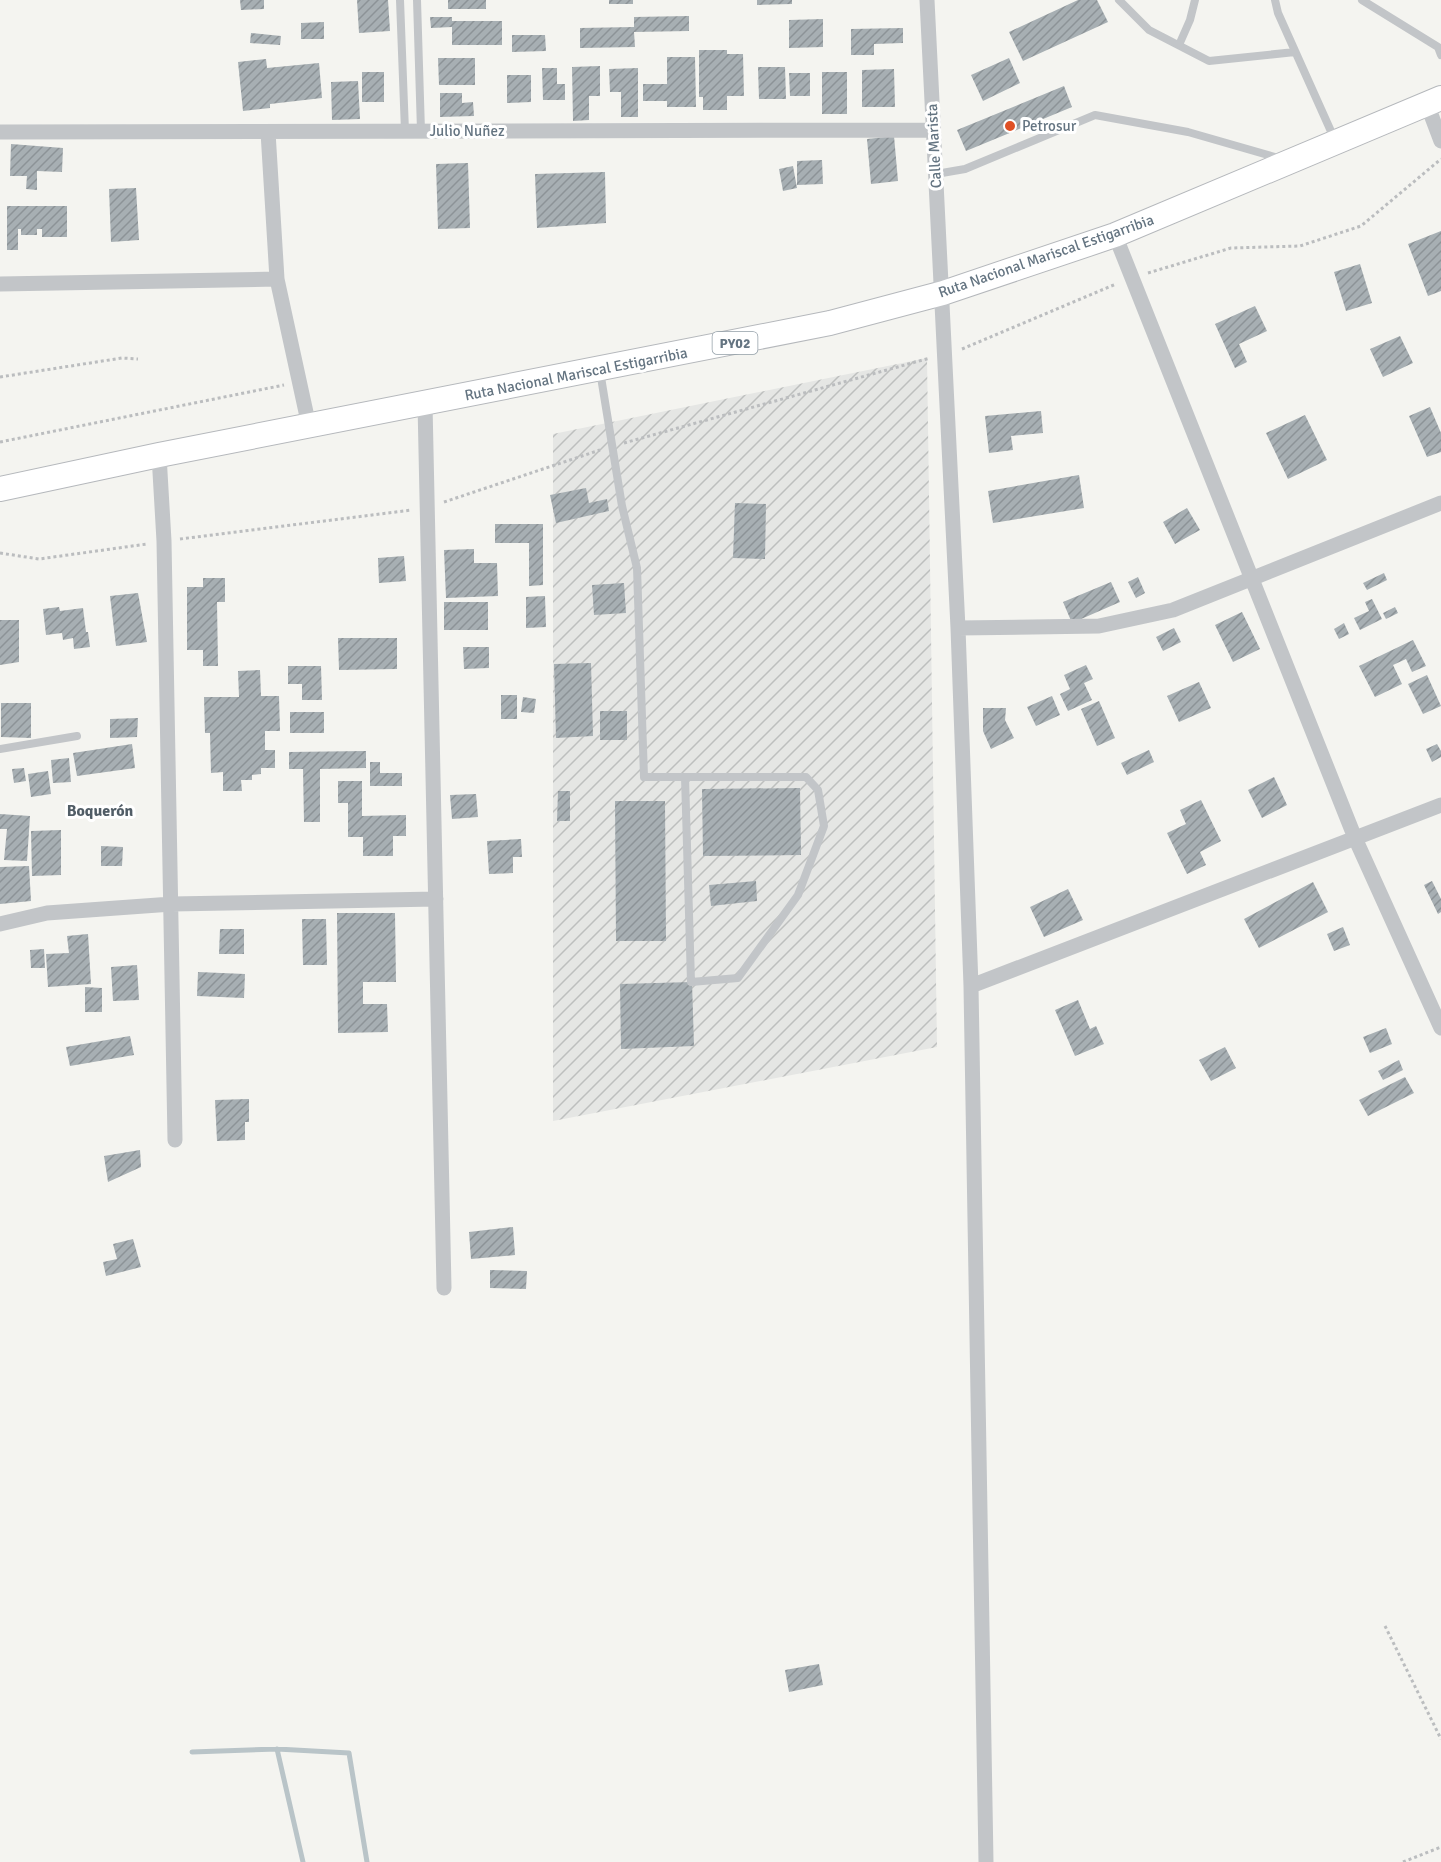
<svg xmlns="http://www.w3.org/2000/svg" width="1441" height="1862" font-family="Signika,sans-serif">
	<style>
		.industrial { fill: url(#industrial-furrows) }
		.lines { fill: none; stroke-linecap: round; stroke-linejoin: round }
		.stream { stroke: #b9c4c8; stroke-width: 5 }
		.building { fill: url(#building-hatch) }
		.primary-casing { stroke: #b5b8bc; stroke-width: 26 }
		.path { stroke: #bbbdbf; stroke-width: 3; stroke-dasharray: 3 3; stroke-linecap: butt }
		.lane { stroke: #c2c5c8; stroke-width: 8 }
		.street { stroke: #c2c5c8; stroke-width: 15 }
		.primary { stroke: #fff; stroke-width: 24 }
		.poi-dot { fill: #df5025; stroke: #fff; stroke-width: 2 }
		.labels { text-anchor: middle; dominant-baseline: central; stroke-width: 6; stroke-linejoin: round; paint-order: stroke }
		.shield { fill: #fff; stroke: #929ea7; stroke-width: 1.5 }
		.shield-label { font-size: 14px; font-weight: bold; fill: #647481 }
		.poi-label { font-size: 15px; fill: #647481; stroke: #fff; text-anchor: start }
		.street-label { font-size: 15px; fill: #647481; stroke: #fff }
		.neighbourhood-label { font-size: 16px; font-weight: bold; fill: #515d66; stroke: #fff }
	</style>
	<defs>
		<pattern id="industrial-furrows" width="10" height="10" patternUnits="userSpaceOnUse" patternTransform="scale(1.5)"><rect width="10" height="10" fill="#e5e6e4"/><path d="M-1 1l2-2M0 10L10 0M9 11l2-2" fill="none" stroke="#bdbfbe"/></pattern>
		<pattern id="building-hatch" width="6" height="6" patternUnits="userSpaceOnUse" patternTransform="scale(1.5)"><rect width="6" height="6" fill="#a7afb3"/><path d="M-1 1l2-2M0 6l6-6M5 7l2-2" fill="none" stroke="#8c9397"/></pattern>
	</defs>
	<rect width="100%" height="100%" fill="#f4f4f0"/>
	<path class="industrial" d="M927,358L937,1047L553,1121V434Z"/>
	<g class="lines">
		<path class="stream" d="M277,1749L303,1862
			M192,1752L277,1749L349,1753L367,1862"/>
	</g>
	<path class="building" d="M240,0H264V9L241,10Z
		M357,0H388L390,31L359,33Z
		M448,0H486V9H448Z
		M609,0H633V4H609Z
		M757,0H792V4L757,5Z
		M1078,0H1097L1108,22L1023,61L1009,32Z
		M689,16V31L634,32L635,47L580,48V28L634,27V17Z
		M430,17H452V21H502V45H452V27L431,28Z
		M823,19V47L789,48V20Z
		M324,22V39H301V23Z
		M903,28V43L874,44V55H851V29Z
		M251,33L281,36L280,45L250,43Z
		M512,35H545L546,51L512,52Z
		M699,50H727V54H743L744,96H727V110H703V97H699Z
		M667,57H695L696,107H667V101H643V84H667Z
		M438,58H475V85H439Z
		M1009,58L1020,83L983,101L971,75Z
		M266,59L267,68L319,63L322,98L270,104V108L243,111L238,62Z
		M600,66V96H589V120L573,121L572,67Z
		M758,67H785L786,99H759Z
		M542,68H557V84H565V100H543Z
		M638,68V117H621V92H610L609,69Z
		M894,69L895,107H862V70Z
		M362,72H384V102H362Z
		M822,72H847V114H822Z
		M789,73H810V96H790Z
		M507,75H531V102L507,103Z
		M358,81L360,119L332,120L331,82Z
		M1064,86L1072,107L966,151L957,130Z
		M440,93H462V103L473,102L474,116L440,117Z
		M894,136L898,181L871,184L867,139Z
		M11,144L63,148L62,172L37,171V190L26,189L27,176H10Z
		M822,160L823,184L797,185V161Z
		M468,163L470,228L438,229L436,164Z
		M793,166L797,188L783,191L779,169Z
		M605,172L606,223L537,228L535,174Z
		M136,188L139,240L111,242L109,189Z
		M7,206H67V237H42V229H37V235H21V229H18V250H7Z
		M1441,231V291L1428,296L1408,244Z
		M1360,264L1372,303L1346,311L1334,272Z
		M1255,306L1267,331L1239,344L1247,362L1235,368L1215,324Z
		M1400,336L1413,363L1383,377L1370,349Z
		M1430,407L1441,433V452L1427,457L1409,416Z
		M1041,411L1043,433L1011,436L1013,450L989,453L985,416Z
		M1305,415L1327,460L1288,479L1266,433Z
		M1079,475L1084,508L993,523L988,491Z
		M586,488L589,503L607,499L609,511L556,523L550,495Z
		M735,503L766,504L765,559L733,558Z
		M1187,508L1200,530L1175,544L1163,522Z
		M495,524H543V585L529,586V543H495Z
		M474,549V563H497L498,596L446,598L444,550Z
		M404,556L406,581L379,583L378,558Z
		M1384,573L1387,580L1367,590L1363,583Z
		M1138,577L1145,593L1136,598L1128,582Z
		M203,578H225V602H217L218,666H203V650H187V587H203Z
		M1111,582L1120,602L1072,623L1063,602Z
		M624,583L626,613L594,615L592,585Z
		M138,593L147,642L116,646L110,596Z
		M545,596L546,627L526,628V597Z
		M1372,599L1382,619L1360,630L1354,618L1369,611L1365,602Z
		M444,602H488V630H444Z
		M59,607L60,611L83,608L86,632H88L90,647L74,649L73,638L63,640L62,633L46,635L43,609Z
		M1395,607L1398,613L1386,619L1383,613Z
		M1242,612L1260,649L1233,662L1215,625Z
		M0,620H19V662L0,665Z
		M1344,623L1349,634L1339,639L1334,629Z
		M1174,628L1181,642L1163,651L1156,637Z
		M338,638H397V669L339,670Z
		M1413,640L1426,666L1412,672L1406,659L1393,665L1402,684L1375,697L1359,666Z
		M463,647H489V668L464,669Z
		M591,663L593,736L556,738L554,664Z
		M1086,665L1093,679L1084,683L1092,700L1068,711L1060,694L1070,689L1064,675Z
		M288,666H321L322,700H302V684H288Z
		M260,670L261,696H279L280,731H265V750H275V768H261V774L252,775V780H241L242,791H223V772L211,773L210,733H205L204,697H239L238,671Z
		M1427,675L1441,706L1423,714L1408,684Z
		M1199,682L1211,708L1179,722L1167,696Z
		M501,695H517V719H501Z
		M1052,696L1060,715L1036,726L1027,707Z
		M523,697L536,699L534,713L521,712Z
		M1099,701L1115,738L1097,746L1081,709Z
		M1,703H31V738L1,737Z
		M983,708H1006L1005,720L1014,738L991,749L983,731Z
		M600,711H627V740H600Z
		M290,712H324V733H290Z
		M138,718L137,737L110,738V719Z
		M132,744L135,768L77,776L73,753Z
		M1437,744L1441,751V757L1432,762L1426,749Z
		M1149,750L1154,762L1127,775L1121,763Z
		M366,751V768L320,769V822H304L303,769H289V752Z
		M69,758L71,782L53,783L51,760Z
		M370,762H380V773H402V786H370Z
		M24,768L26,781L14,783L12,769Z
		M48,771L51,794L31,797L28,774Z
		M1274,777L1287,805L1262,818L1248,790Z
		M338,781H362V816L406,815V836H393V856H363V837H348V803H338Z
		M800,788L801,855L703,856L702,789Z
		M558,791H570V821H557Z
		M476,794L478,817L452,819L450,795Z
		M1201,800L1221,841L1200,852L1206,865L1187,874L1167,833L1186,824L1180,810Z
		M615,801H665L666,941H616Z
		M0,814L30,816L27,861L4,860L7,829H0Z
		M61,830V875L32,876L31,831Z
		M521,839L522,857H513V873L489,874L487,841Z
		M101,846L123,847L122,866H101Z
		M29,866L31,901L0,904V867Z
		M756,881L757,901L711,906L709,885Z
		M1432,881L1441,899V912L1438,914L1424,885Z
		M1313,882L1328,912L1259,948L1244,919Z
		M1068,889L1083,920L1044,937L1030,907Z
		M337,913H395L396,982H363V1004H387L388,1032L338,1033Z
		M302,919H326L327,965H303Z
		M1343,927L1350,945L1334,951L1327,934Z
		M220,929H244V954H219Z
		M88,934L91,984L48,987L46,954L69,953L67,936Z
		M44,949L45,968H31L30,950Z
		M137,965L139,1000L113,1001L111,967Z
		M198,972L245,974L244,998L197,996Z
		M692,982L694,1046L621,1049L620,984Z
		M85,987L102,988V1012H85Z
		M1078,1000L1090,1029L1096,1026L1104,1044L1075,1056L1055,1010Z
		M1386,1028L1392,1044L1370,1053L1363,1037Z
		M130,1036L134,1055L70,1066L66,1047Z
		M1225,1047L1236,1068L1211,1081L1199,1060Z
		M1399,1060L1403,1070L1383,1080L1378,1071Z
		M1405,1077L1414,1093L1368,1116L1359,1100Z
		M249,1099V1122H245V1140L217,1141L215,1100Z
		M140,1150L141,1167L108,1182L104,1156Z
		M513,1227L515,1255L471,1259L469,1232Z
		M133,1239L141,1267L106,1276L103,1262L117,1259L113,1244Z
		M490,1270L527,1271L526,1289L490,1288Z
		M819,1664L823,1685L789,1692L785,1670Z"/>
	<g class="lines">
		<defs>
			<path id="primary" d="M0,489L159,455L830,323L943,293L1115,235L1441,98"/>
		</defs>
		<use href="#primary" class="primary-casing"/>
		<path class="path" d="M1148,273L1231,248L1300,246L1361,226L1441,159
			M962,349L1116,284
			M0,377L122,358L138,359
			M0,442L284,385
			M624,443L930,358
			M444,502L600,450
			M180,539L412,510
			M0,553L39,559L147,544
			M1385,1626L1441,1739
			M1403,1862L1441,1847"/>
		<path class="lane" d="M400,0L405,131
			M417,0L421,131
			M1119,0L1149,30L1209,61L1295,52
			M1275,0L1278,13L1334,138
			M1362,0L1438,47L1441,55
			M1179,45L1190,20L1195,0
			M936,174L965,169L1095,115L1188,132L1282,159
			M600,371L622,506L637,568L644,777H806L818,790L824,826L798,895L738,978L691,982L685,777
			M0,749L77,736"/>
		<path class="street" d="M927,0L958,628L971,986L986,1862
			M1427,104L1441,141
			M0,132L933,130
			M268,132L277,279L309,426
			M1115,235L1355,838L1441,1028
			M0,284L277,279
			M425,404L444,1288
			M159,455L164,541L175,1140
			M958,628L1099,626L1173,610L1441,503
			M0,924L47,913L172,904L436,899
			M971,986L1441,805"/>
		<use href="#primary" class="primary"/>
	</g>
	<circle class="poi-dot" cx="1010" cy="126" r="6"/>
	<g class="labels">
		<rect class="shield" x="712.5" y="332" width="45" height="22" rx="4.5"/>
		<g class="shield-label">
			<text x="735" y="343">PY02</text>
		</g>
		<g class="poi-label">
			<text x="1022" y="126">Petrosur</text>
		</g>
		<g class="street-label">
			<text x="467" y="131">Julio Nuñez</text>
			<text transform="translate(934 146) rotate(-93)">Calle Marista</text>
			<text transform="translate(1046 256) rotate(-19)">Ruta Nacional Mariscal Estigarribia</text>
			<text transform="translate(576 374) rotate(-11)">Ruta Nacional Mariscal Estigarribia</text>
		</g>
		<g class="neighbourhood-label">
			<text x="100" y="811">Boquerón</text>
		</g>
	</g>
</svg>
